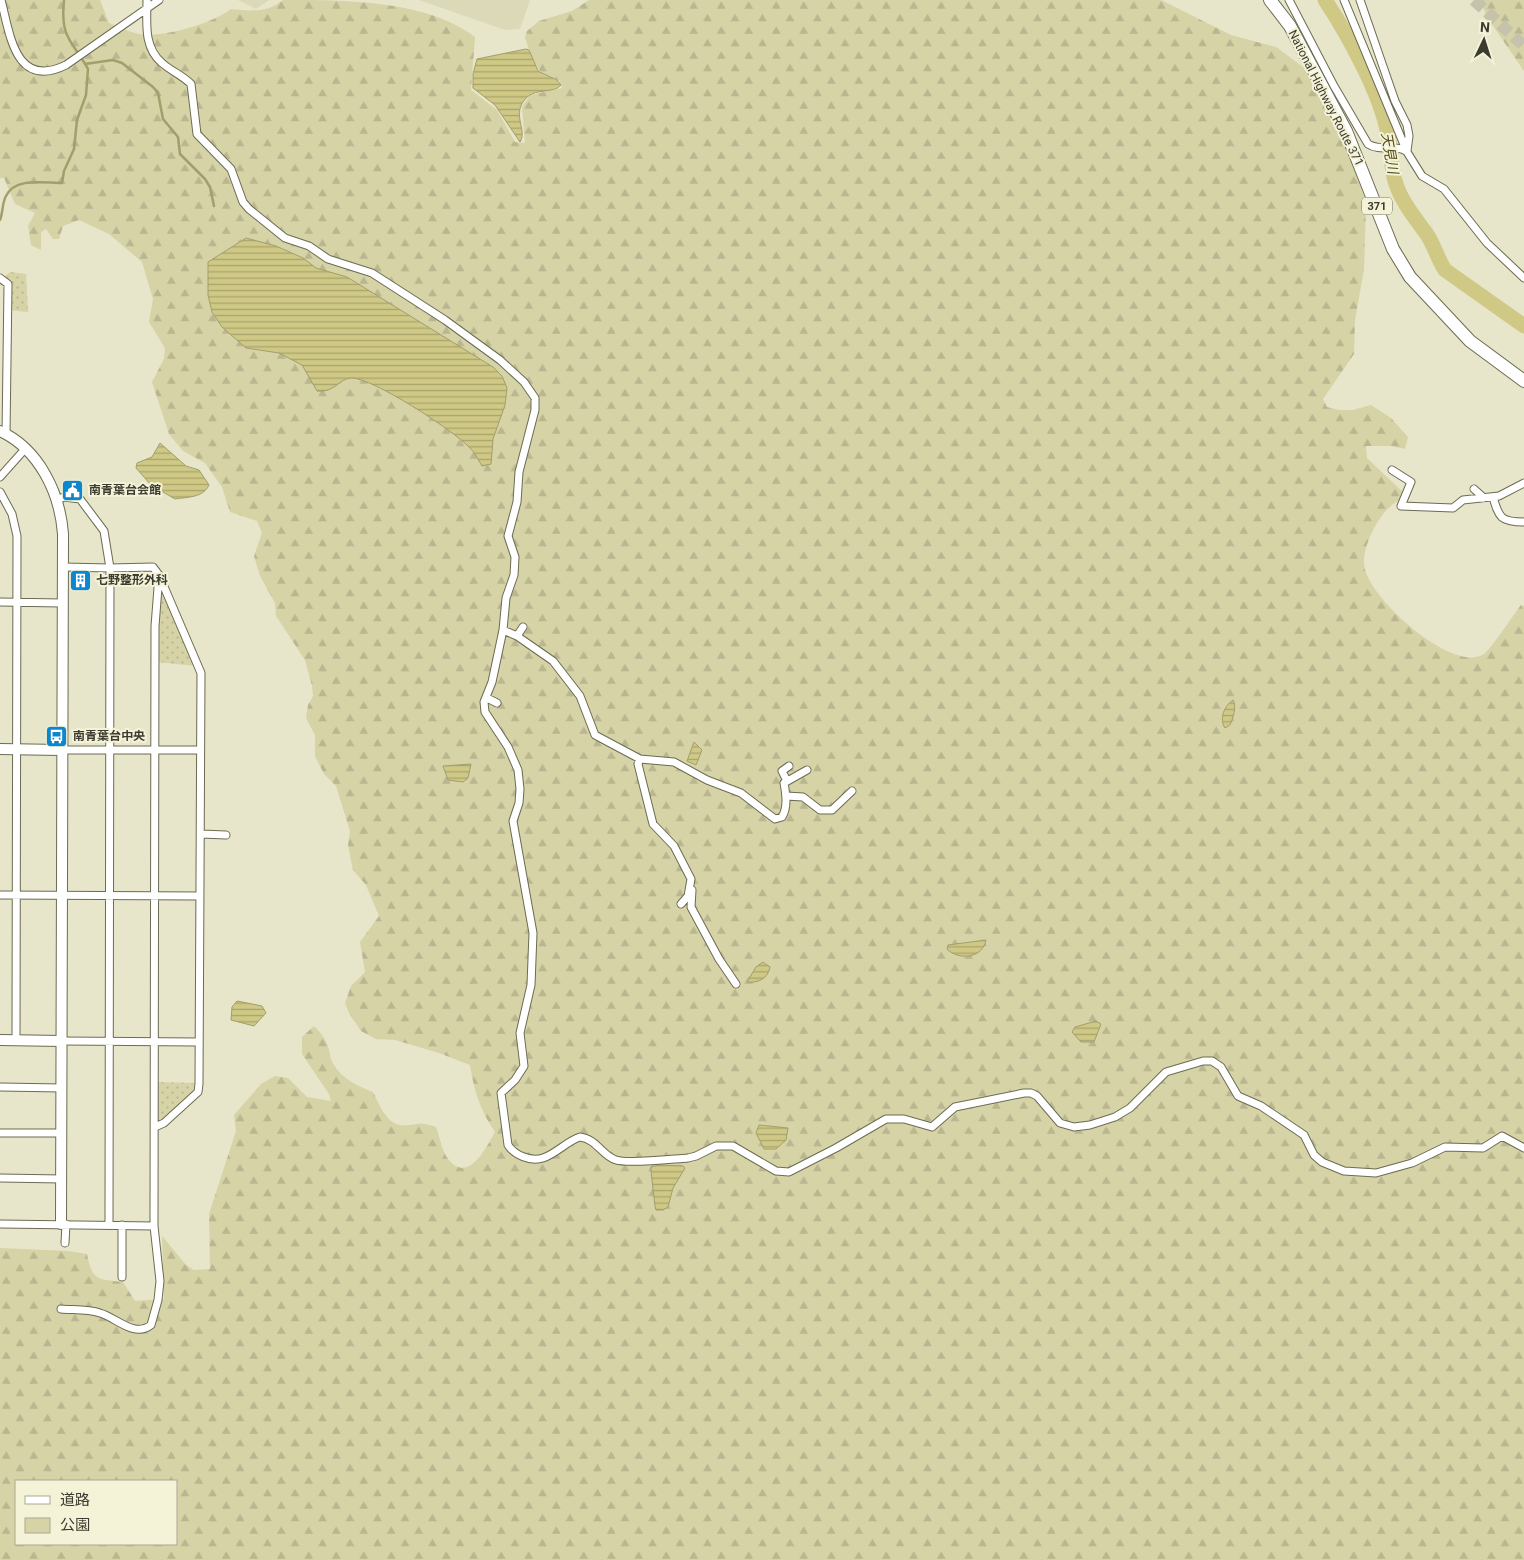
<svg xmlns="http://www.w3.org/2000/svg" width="1524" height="1560" font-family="Roboto,'Noto Sans JP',sans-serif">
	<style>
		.built { fill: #dbd9b7 }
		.green { fill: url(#green-dots) }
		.forest { fill: url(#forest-firs); fill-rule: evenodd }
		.water { fill: url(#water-rules); stroke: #a39e6c }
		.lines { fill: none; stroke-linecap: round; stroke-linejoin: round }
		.stream { stroke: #a39e6c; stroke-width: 2.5 }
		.river { stroke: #cfc985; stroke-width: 15 }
		.highway-tunnel { stroke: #c5c3ab; stroke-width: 12; stroke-dasharray: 12 6; stroke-linecap: butt }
		.street-casing { stroke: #6c6b53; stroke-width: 9 }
		.secondary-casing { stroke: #6c6b53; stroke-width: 12 }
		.highway-casing { stroke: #6c6b53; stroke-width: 14 }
		.street { stroke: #fff; stroke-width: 7 }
		.secondary { stroke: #fff; stroke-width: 10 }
		.highway { stroke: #fff; stroke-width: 12 }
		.labels { text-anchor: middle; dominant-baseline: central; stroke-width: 4; stroke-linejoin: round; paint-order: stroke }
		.shield { fill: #f4f2d7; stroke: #727262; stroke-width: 1 }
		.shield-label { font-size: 11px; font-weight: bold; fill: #3b3b30 }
		.street-label { font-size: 12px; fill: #3b3b30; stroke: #f4f2d7 }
		.poi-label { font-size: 12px; font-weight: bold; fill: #3b3b30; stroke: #f4f2d7; text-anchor: start }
		.water-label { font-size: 14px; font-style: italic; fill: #524d1a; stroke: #f4f2d7 }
	</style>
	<defs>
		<pattern id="green-dots" width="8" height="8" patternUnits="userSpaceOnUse" patternTransform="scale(1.25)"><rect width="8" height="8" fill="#d6d3a7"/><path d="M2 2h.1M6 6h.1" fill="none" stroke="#b9b690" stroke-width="1.8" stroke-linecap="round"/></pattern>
		<pattern id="forest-firs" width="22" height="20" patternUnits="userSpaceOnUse" patternTransform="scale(1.25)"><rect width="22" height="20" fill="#d6d3a7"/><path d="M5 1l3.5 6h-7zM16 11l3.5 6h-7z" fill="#b9b690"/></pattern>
		<pattern id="water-rules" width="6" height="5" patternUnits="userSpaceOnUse" patternTransform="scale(1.25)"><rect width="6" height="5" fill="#cfc985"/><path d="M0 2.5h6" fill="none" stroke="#a9a46d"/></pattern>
	</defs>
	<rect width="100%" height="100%" fill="#e7e5ca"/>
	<path class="built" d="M238,0H269L256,9Z
		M419,0H530L521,26L519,29L505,30Z"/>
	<path class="green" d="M10,272L26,274L28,312L9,310L4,277Z
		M159,582L196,666L157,662Z
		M155,1082L194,1083L197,1086L193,1096L155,1126Z"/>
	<path class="forest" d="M0,0H100L109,23C119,27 129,32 139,34C162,38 212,24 231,9C250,11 268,13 283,0C346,0 426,0 475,37L471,90L497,110L515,142L525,143L522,107L530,95L562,88L560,81L540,71L534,63L525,38L527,31L539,21L572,11L589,0H1161L1231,35L1276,47L1307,70L1332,112L1350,156L1366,203L1364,269L1355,320L1354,354L1323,399L1327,407L1339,410H1353L1371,405L1391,418L1408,437L1405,449L1392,446H1366L1367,458L1407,496C1402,499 1395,502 1391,506C1378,516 1363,546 1364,563C1364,595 1453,675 1484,654C1491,649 1514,614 1521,605L1524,606V1560H0V1248L68,1251L87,1254C92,1281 98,1279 123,1282L135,1301L164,1299L162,1236L186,1265L194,1270L210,1269L209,1214L236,1131L234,1115L261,1084L275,1076L288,1078L307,1097L331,1101L329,1094L302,1054V1037L314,1026C320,1032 325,1038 328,1046C330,1052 330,1060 334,1065C342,1079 358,1086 373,1092C381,1108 388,1129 410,1125C421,1123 425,1123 436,1127C440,1137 442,1153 449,1160C469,1184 487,1146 495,1132C480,1110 474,1091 470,1065L439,1053L395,1040L376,1039L361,1031L349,1013L345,1003L351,986L365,972L360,942L379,916L366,885L353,870L348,845L350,831L336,786L324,774L315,756V735L306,718L308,705L313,696L312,686L305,660L276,616L275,603L260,576L254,556L262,533L257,521L230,512L222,487L205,463L183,451L169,434L152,382L164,359L165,348L149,322L153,299L142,262L109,234L79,220L63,226L59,239H53L46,229L41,232V250L31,245L28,226L35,213L15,204L4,178H0ZM16,1481H176V1544H16Z
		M1480,0H1524V71L1487,17Z"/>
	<path class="water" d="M526,49L529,50L538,71L557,80L561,85C553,94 537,88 527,97C510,114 528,129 520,142L495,105L473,88V74L477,59Z
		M246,238L276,246L303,258L316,268L347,277L493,367L502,376L507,388L505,405L493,439L491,464L482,466C478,460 475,452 469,447C454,431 372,377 351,378C338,379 335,393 317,391L302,365L279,353L246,348L222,327L212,312L208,295V262Z
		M160,443L186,466L199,470L209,485C203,498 187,497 175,499L151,485L136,468L137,463L152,457Z
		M1233,700C1237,707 1233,718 1230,725L1225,728C1219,719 1224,706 1233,700Z
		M694,742L702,750L696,765L687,761Z
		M471,764L468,778L463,782L448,780L443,766Z
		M986,940C983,958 959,961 947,949L948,945Z
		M763,962L770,967C768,979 758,983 747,982L756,967Z
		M237,1001L262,1006L266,1013L254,1026L231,1020L232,1007Z
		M1096,1021L1101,1024L1094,1042H1081L1072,1032L1075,1027Z
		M759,1125L788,1128L786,1140L776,1149H764L756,1133Z
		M659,1165L683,1166L685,1168L673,1188L668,1207L663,1210H656L655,1206L651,1171V1167Z"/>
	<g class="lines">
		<path class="stream" d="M85,64L113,60L122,63L153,87L158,93L163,119L178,137L180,154L205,179L210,187L214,206
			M0,220C3,213 2,203 6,196C15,177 44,183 62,183L64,171L74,149L77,120L86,95L88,69C72,40 60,39 64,0"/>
		<path class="river" d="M1325,0C1348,35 1381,94 1388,135C1392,151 1390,168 1396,184C1402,202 1415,218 1426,233C1434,244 1437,258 1445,270L1524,326"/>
		<path class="highway-tunnel" d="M1474,0L1524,46"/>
		<defs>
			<path id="street" d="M1,0C10,34 15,90 66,65L159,0
				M147,0C147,22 143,47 162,63C171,71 182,75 191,84L197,134L231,169L243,202L249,209L285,238L309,246L328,259L372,273L445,320L500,360L524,382L535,398V410L519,472L517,502L508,536L515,557L514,575L506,598L503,630L492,682L484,702L485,712L508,747L518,770L520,789L519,803L513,821L533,933L531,985L520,1033L524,1066L515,1080L501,1093L508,1145C514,1155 531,1162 543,1158C556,1154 567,1141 580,1137C597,1139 602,1156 616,1160C629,1164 672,1159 688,1158L696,1156L716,1146H733L776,1171L789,1172L836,1148L886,1119H904L932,1127L955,1107L1024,1093H1031L1037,1096L1060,1123L1074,1127L1090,1125L1115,1117L1130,1108L1166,1072L1203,1061H1212L1221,1067L1238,1096L1261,1106L1304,1135L1314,1155L1322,1162L1344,1171L1376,1173L1412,1163L1445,1147L1483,1148L1502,1136L1524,1148
				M1289,0L1334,86L1368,144C1380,152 1395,144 1406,151
				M1344,0L1407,152L1422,176L1444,189L1487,243L1524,278
				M1360,0L1395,101L1407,125L1409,136L1407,151
				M0,278L8,284L6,434
				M1392,470L1411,482L1401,506L1453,508L1463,500L1499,496L1524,483
				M0,477L25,449
				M1474,489L1484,498
				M0,492L12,514L17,536L16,1040
				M1493,497C1499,518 1501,522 1524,522
				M57,500L64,497L80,499L104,531L110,568L153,567L159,575L201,673L199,1084L198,1092L164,1123L155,1127
				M63,567L110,568L109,1225
				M0,602L62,603
				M503,630L517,636L553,661L580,696L595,735L640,759L674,762L707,780L741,793L775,819L782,817C788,807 786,794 784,783L807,770
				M517,636L523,627
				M487,698L497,703
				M61,750H200
				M640,759L638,764L653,824L674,846L691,879L688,896L681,904
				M787,781L782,771L789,766
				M786,796L803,797L820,810H832L852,791
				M201,834L226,835
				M692,890L691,907L719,959L736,984
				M0,895L200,896
				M62,1041L199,1042
				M0,1087L62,1088
				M0,1133H62
				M0,1178L62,1179
				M0,1224L154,1226
				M122,1225V1277
				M65,1243L66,1224
				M61,1309C74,1310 88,1309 100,1313C117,1318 134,1338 151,1325L158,1300L160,1281L154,1226L155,626L159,575"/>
			<path id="secondary" d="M0,431C39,449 60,493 63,534L61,1224
				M0,749L61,750
				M0,1040L62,1041"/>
			<path id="highway" d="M1270,0L1290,26L1346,131L1393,249L1410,277L1470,341L1524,381"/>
		</defs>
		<use href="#street" class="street-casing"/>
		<use href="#secondary" class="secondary-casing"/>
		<use href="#highway" class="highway-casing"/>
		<use href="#street" class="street"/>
		<use href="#secondary" class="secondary"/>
		<use href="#highway" class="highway"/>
	</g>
	<defs>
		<symbol id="civic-square" viewBox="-11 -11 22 22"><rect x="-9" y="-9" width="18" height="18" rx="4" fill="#0e86ce" stroke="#f4f2d7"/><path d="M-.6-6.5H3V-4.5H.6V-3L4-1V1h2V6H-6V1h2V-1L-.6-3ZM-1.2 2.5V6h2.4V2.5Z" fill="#fff"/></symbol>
		<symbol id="building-square" viewBox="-11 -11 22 22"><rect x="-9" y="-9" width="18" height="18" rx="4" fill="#0e86ce" stroke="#f4f2d7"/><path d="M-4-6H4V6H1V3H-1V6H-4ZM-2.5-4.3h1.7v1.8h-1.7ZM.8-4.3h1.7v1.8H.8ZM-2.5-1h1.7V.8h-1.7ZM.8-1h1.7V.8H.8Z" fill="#fff"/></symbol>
		<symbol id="bus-square" viewBox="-11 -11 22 22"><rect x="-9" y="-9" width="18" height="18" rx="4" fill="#0e86ce" stroke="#f4f2d7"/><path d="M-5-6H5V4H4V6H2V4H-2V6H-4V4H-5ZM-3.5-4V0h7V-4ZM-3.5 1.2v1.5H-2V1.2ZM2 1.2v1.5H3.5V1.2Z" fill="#fff"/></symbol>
	</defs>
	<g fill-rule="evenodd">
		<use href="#civic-square" x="60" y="478" width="25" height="25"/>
		<use href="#building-square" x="68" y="568" width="25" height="25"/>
		<use href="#bus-square" x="44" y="724" width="25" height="25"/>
	</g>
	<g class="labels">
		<rect class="shield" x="1362" y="197.5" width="30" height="17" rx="4"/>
		<g class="shield-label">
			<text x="1377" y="206">371</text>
		</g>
		<g class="street-label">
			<text transform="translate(1326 98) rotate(63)">National Highway Route 371</text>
		</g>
		<g class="poi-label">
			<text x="89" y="490">南青葉台会館</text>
			<text x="96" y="580">七野整形外科</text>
			<text x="73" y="736">南青葉台中央</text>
		</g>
		<g class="water-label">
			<text transform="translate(1390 153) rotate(80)">天見川</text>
		</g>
	</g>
	<rect x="15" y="1480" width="162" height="65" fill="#f4f2d7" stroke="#aaa994"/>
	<rect x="25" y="1496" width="25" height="8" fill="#ffffff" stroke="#aaa994"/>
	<text x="60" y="1505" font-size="15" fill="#3b3b30">道路</text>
	<rect x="25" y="1518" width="25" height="15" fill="#d6d3a7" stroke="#aaa994"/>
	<text x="60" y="1530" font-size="15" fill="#3b3b30">公園</text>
	<g transform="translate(1484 40) rotate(4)" stroke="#f4f2d7" stroke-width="4" paint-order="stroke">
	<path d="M0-4L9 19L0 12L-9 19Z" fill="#3b3b30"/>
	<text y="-8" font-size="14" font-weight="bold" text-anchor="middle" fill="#3b3b30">N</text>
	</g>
</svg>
